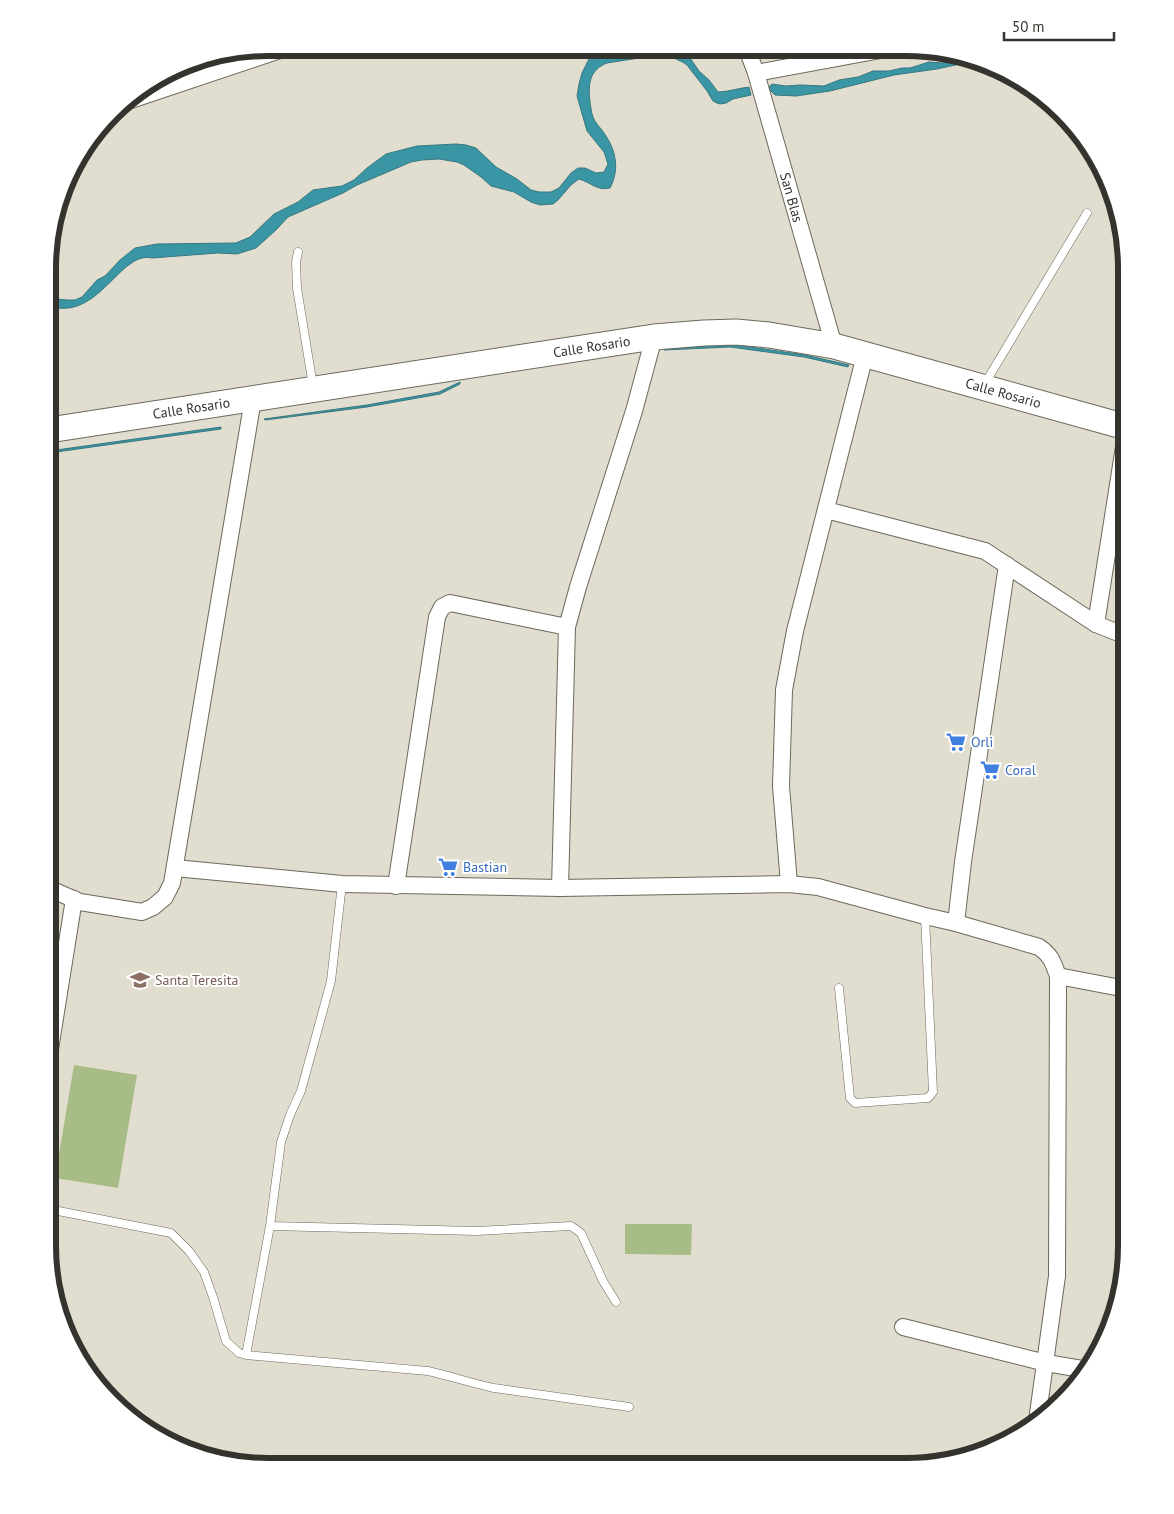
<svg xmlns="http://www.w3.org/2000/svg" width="1174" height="1514" font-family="'PT Sans',sans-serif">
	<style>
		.green { fill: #a8bc87 }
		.water { fill: #3a95a4; stroke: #387880 }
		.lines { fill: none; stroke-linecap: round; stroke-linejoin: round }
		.service-casing { stroke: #6c685b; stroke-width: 9 }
		.minor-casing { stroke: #6c685b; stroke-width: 18 }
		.primary-casing { stroke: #6c685b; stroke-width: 27 }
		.service { stroke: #fff; stroke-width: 8 }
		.minor { stroke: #fff; stroke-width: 16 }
		.primary { stroke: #fff; stroke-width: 25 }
		.labels { text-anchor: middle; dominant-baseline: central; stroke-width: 4; stroke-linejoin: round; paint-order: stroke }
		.street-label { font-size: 14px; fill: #34332d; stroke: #fff }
		.shop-label { font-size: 14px; fill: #366cbe; stroke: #fff; text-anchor: start }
		.education-label { font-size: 14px; fill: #785e54; stroke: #fff; text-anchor: start }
		.rim { fill: none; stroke: #34332d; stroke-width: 6 }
	</style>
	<rect width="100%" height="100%" fill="#e2decf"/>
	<path class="green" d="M74,1065L137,1075L118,1188L55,1178Z
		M625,1224H692L691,1255L625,1254Z"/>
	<path class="water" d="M616,49L634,51L644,49H668L686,54L690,58L699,71L709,80L718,92C728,92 739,88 749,87L751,95L733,99L726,103L720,104L717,103L713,101L707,91L687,65C681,60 672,58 665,54L607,63C589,70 588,85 590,102C591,107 591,112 593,117C595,123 600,127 604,133C616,150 620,169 610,188C597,191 592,183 579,179L571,185L558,200L553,204L540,205L531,202L514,192L491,186L481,177L464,165L457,162L439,159L422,160L411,162L357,185L343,193L288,217L276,230L256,248L237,254L218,253L152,258C120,250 99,322 49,306V296L57,299L67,300H75L82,297L97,280L105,276L120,260L135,248L157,244L236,243L250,237L274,214L298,202L313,190L342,186L354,180L367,168L386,154L417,146L456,144L466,145L476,148L496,167L517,179L531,190L539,192H551L559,188L571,173L578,168H585L596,173L604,172L608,164L604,152L587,131L577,96L579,84L582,73L589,59L605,50Z
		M961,58L987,64H960L937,69L894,75L830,91L796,96L775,95L770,90L769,87L772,84L786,86L800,85L824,86L839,80L858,77L873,71H889L902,68H910L929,62L942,63L955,61Z
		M730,344L805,355L849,365L848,367L804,357L730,347L664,350V348Z
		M460,382V384L440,394L367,407L265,420L264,419L367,405L439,392Z
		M221,427V429L49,453V451Z"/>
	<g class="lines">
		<defs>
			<path id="service" d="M577,48L579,53
				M298,252L296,262L297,288L313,386
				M984,385L1087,213
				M839,988L850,1098L855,1103L928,1098L933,1092L925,916
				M48,1209L171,1233L189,1251L204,1272L213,1297L226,1341L239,1353L246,1355L428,1371C450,1376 471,1383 494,1388L629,1407
				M270,1226L477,1231L571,1226L581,1233L603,1281L616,1302
				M246,1355L270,1226L281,1142L290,1115L301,1091L331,981L342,884"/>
			<g id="minor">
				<path id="s1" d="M747,49L756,73L834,346"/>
				<path d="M756,73L886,49"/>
				<path d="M122,103L286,48"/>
				<path d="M826,510L985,551L1096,624L1126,636"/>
				<path d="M1096,624L1126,434"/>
				<path d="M175,868L342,884L560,888L789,884L818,887L925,916L956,923L1039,947C1052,956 1053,963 1058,976L1057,1276L1037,1421"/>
				<path d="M789,884L781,786L784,690L795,631L865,355"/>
				<path d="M396,886L437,617L442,607L450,603L567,627"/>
				<path d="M48,888L80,902L142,912L153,907L165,897L172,883L253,399"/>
				<path d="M560,888L567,627L578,587L634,411L654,337"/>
				<path d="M956,923L963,862L1007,565"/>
				<path d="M1058,976L1126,989"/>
				<path d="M48,1062L74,899"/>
				<path d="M903,1327L1046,1363L1088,1370"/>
			</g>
			<g id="primary">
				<path id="s2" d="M49,430L654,337L704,333L736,332L769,335L834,346L1126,427"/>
			</g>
		</defs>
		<use href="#service" class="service-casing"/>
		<use href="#minor" class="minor-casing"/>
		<use href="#primary" class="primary-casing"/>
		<use href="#service" class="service"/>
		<use href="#minor" class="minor"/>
		<use href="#primary" class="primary"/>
	</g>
	<defs>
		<symbol id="supermarket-bare" viewBox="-9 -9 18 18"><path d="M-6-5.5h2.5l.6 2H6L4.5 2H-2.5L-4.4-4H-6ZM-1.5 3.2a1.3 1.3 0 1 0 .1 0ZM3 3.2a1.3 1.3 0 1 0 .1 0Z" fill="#3f7fe0" stroke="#fff" stroke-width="2.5" paint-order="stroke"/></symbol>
		<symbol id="school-bare" viewBox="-9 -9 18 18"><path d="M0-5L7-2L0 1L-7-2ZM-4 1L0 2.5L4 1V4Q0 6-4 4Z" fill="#8d6e63" stroke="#fff" stroke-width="2.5" paint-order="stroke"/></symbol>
	</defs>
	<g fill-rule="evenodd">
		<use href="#supermarket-bare" x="942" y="728" width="28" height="28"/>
		<use href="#supermarket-bare" x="976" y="756" width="28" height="28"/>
		<use href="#supermarket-bare" x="434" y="853" width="28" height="28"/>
		<use href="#school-bare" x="126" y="966" width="28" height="28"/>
	</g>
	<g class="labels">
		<g class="street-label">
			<text stroke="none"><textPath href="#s1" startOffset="155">San Blas</textPath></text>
			<text stroke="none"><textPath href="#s2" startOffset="549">Calle Rosario</textPath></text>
			<text stroke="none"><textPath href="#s2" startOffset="969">Calle Rosario</textPath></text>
			<text stroke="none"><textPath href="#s2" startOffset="144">Calle Rosario</textPath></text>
		</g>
		<g class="shop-label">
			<text x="971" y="742">Orli</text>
			<text x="1005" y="770">Coral</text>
			<text x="463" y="867">Bastian</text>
		</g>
		<g class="education-label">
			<text x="155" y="980">Santa Teresita</text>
		</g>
	</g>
	<path d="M0 0H1174V1514H0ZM268 56H906A212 212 0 0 1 1118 268V1246A212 212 0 0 1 906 1458H268A212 212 0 0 1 56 1246V268A212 212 0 0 1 268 56Z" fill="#fff" fill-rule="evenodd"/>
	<path class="rim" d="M268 56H906A212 212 0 0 1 1118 268V1246A212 212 0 0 1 906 1458H268A212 212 0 0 1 56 1246V268A212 212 0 0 1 268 56Z"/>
	<path d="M1004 32v8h110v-8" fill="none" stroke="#34332d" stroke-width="2.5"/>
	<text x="1012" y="32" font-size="15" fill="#34332d" stroke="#ffffff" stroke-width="4" paint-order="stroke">50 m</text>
</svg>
